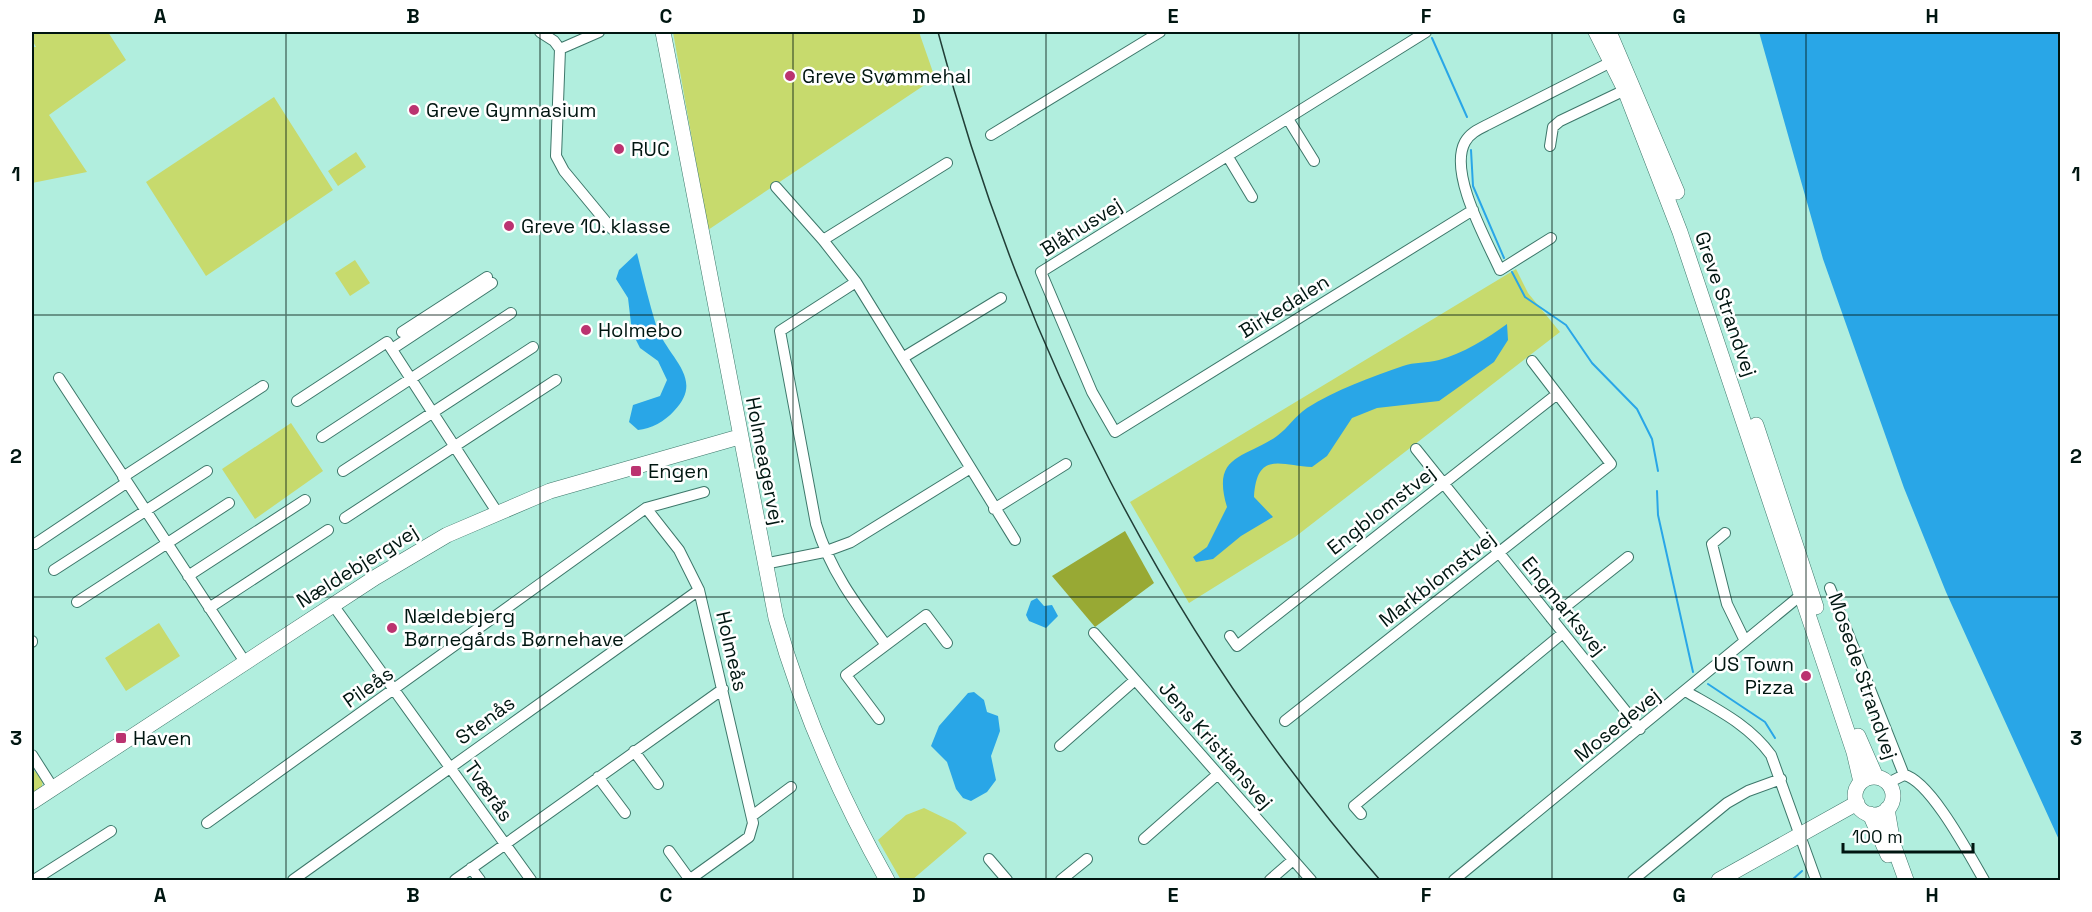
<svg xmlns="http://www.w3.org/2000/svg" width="2092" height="912" font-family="'Space Grotesk',sans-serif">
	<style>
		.green { fill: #c7da6d }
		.forest { fill: #98a934 }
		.water { fill: #29a6e7 }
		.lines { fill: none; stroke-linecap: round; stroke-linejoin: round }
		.stream { stroke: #29a6e7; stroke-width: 2 }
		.street-casing { stroke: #3d776a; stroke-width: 12 }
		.secondary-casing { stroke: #3d776a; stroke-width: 16 }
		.street { stroke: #fff; stroke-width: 10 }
		.secondary { stroke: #fff; stroke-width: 15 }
		.tram { stroke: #213e37; stroke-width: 1.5 }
		.grid { fill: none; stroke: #001611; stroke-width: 1.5; stroke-opacity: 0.55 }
		.poi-dot { fill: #bb3370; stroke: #fff; stroke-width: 2 }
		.labels { text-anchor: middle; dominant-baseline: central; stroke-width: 5; stroke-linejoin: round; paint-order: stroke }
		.poi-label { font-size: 20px; fill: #001611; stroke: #fff; text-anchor: start }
		.street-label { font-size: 20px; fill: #001611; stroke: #fff }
		.neatline { fill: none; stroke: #001611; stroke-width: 2 }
		.grid-label { font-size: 20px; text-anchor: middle; font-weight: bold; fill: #001611 }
	</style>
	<rect width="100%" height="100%" fill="#b1eede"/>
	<path class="green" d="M32,32H108L126,60L49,115L87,172L32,183V47H36L32,40Z
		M673,32H919L935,78L708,230Z
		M274,97L333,190L206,276L146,182Z
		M356,152L366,167L338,186L328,171Z
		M355,260L370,283L350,296L335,273Z
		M1516,269L1528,293L1560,332L1295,537L1189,603L1130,502Z
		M291,423L323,471L255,519L222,469Z
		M159,623L180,656L126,691L105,658Z
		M32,768L43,781L41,790L32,796Z
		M924,808L955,823L967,833L912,880H901L878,840L906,815Z"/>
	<path class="forest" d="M1125,531L1154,583L1095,627L1052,576Z"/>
	<path class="water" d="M1759,32H2060V842L1946,592L1904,488L1823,259Z
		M637,253C643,277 649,302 656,325C667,358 706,378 674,411C665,421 651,429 638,430L629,422L633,405L660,396L667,380L658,361L640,348L632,332L628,298L616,279L619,270Z
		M1507,324L1508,340L1494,362L1439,401L1377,408L1352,418L1327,456L1312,467C1281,466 1257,450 1254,497L1273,517L1241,536L1213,559L1196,562L1193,557L1207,547L1227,507C1211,454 1245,459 1277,436C1288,428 1295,416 1307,408C1335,390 1371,377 1403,366C1414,362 1427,363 1439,360C1462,354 1488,338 1507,324Z
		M1037,598L1044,606L1052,605L1058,616L1046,628L1029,621L1026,615L1031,601Z
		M974,692L984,700L987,712L998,716L1000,731L991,756L996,780L987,792L971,801L963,798L956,789L947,762L931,746L939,726L968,693Z"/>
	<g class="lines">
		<path class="stream" d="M1432,38L1467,117
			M1471,150L1473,186L1504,258
			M1512,272L1525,297L1566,325L1592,363L1637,409L1652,439L1658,471
			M1657,491L1658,515L1693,672
			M1708,684L1765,722L1775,738
			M1792,880L1802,871"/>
		<defs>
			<path id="street" d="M540,32L554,41L560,49L556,156L564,171L612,229
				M1426,32L1041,272L1092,392L1115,432L1473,210
				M560,49L599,32
				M1288,119L1314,161
				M991,135L1160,32
				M1550,146L1553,127L1560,121L1625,90
				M1228,157L1252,197
				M776,187L823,240L856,282L1015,540
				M1551,238L1500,270C1487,241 1448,173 1465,142C1470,133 1479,129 1487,125L1611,62
				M823,240L947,163
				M856,282L780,331L816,524C830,571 857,606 886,645
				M402,332L487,277
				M392,349L492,283
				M904,357L1001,298
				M59,378L245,662
				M297,401L387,342L497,512
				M322,437L511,313
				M1416,449L1640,729
				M343,471L533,347
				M123,477L263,386
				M646,508L679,550L699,590L753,823L749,837L689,880
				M994,509L1066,464
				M345,518L556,380
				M1725,533L1712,544L1727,604L1745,641
				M35,544L126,483
				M764,564L824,552L851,542L969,469
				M54,570L207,471
				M188,576L305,500
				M1830,588L1904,775
				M77,602L229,503
				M333,605L531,880
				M209,608L328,530
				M1551,618L1628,557
				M1094,633L1311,880
				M1230,636L1237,646L1556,395
				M32,642V641
				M1687,692C1718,710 1749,725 1771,755L1816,880
				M879,719L846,675L926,615L947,643
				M1285,721L1611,464L1532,361
				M1060,746L1135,680
				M634,751L658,784
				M32,755L53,788
				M598,777L625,813
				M1888,783L1904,775C1930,780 1970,856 1984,880
				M1361,814L1354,806L1563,633
				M752,816L791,787
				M207,823L646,508L704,492
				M1144,839L1218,774
				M669,851L690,880
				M989,859L1007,880
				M471,868L480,880
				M34,880L111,831
				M293,880L699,590
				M455,880L723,689
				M1061,880L1087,859
				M1270,880L1293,860
				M1454,880L1801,595
				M1633,880L1727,803L1748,791L1781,779"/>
			<path id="secondary" d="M663,32L776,618C802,711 840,796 887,880
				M1596,32L1625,90L1680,232L1854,752L1861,782
				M1609,32L1677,192
				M1756,425L1816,607
				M1858,736L1876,777
				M1855 796a19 19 0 1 1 38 0a19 19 0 1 1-38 0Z
				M32,802L376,577L447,535L550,491L739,437
				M1887,809L1893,844L1906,880
				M1870,814L1888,855
				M1719,880L1857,803"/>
		</defs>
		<use href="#street" class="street-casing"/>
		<use href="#secondary" class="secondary-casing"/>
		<use href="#street" class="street"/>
		<use href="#secondary" class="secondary"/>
		<path class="tram" d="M938,32C1020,343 1168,637 1380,880"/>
	</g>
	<path class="grid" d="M286,32V880M540,32V880M793,32V880M1046,32V880M1299,32V880M1552,32V880M1806,32V880M32,315H2060M32,597H2060"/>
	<g class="poi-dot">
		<circle cx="790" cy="76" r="6"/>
		<circle cx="414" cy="110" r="6"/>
		<circle cx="619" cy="149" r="6"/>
		<circle cx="509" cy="226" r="6"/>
		<circle cx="586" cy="330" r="6"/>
		<rect x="630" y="465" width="12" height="12" rx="3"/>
		<circle cx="392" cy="628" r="6"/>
		<circle cx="1806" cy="676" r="6"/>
		<rect x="115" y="732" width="12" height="12" rx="3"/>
	</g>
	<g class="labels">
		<g class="poi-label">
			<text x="802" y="76">Greve Svømmehal</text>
			<text x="426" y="110">Greve Gymnasium</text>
			<text x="631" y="149">RUC</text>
			<text x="521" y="226">Greve 10. klasse</text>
			<text x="598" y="330">Holmebo</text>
			<text x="648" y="471">Engen</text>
			<text x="404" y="616">Nældebjerg<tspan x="404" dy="23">Børnegårds Børnehave</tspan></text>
			<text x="1794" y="664" text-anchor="end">US Town<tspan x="1794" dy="23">Pizza</tspan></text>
			<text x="133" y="738">Haven</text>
		</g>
		<g class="street-label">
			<text transform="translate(1081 227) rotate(-32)">Blåhusvej</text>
			<text transform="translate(1726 304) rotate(71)">Greve Strandvej</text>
			<text transform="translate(1284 306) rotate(-32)">Birkedalen</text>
			<text transform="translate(765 461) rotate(79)">Holmeagervej</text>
			<text transform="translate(1381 510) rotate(-38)">Engblomstvej</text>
			<text transform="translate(357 566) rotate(-32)">Nældebjergvej</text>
			<text transform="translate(1437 579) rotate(-38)">Markblomstvej</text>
			<text transform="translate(1564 606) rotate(51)">Engmarksvej</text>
			<text transform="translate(732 651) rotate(77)">Holmeås</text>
			<text transform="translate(1863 676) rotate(71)">Mosede Strandvej</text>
			<text transform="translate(368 687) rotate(-35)">Pileås</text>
			<text transform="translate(485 720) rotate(-36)">Stenås</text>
			<text transform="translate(1617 725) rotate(-39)">Mosedevej</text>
			<text transform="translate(1216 745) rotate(49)">Jens Kristiansvej</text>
			<text transform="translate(489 791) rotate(55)">Tværås</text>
		</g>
	</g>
	<rect width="2092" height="912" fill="none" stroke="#ffffff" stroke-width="66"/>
	<path d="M1843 843v9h130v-9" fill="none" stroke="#001611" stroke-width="3"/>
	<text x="1852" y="843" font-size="18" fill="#001611" stroke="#ffffff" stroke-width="4.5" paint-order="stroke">100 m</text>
	<rect x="33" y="33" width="2026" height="846" class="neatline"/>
	<g class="grid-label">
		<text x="160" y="23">A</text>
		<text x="413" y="23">B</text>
		<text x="666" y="23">C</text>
		<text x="919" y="23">D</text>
		<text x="1173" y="23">E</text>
		<text x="1426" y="23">F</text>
		<text x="1679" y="23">G</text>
		<text x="1932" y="23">H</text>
		<text x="16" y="181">1</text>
		<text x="2076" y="181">1</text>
		<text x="16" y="463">2</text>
		<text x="2076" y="463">2</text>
		<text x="16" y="745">3</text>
		<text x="2076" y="745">3</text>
		<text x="160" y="902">A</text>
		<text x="413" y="902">B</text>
		<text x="666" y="902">C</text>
		<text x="919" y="902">D</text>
		<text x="1173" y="902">E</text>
		<text x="1426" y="902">F</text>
		<text x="1679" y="902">G</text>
		<text x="1932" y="902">H</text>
	</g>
</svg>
